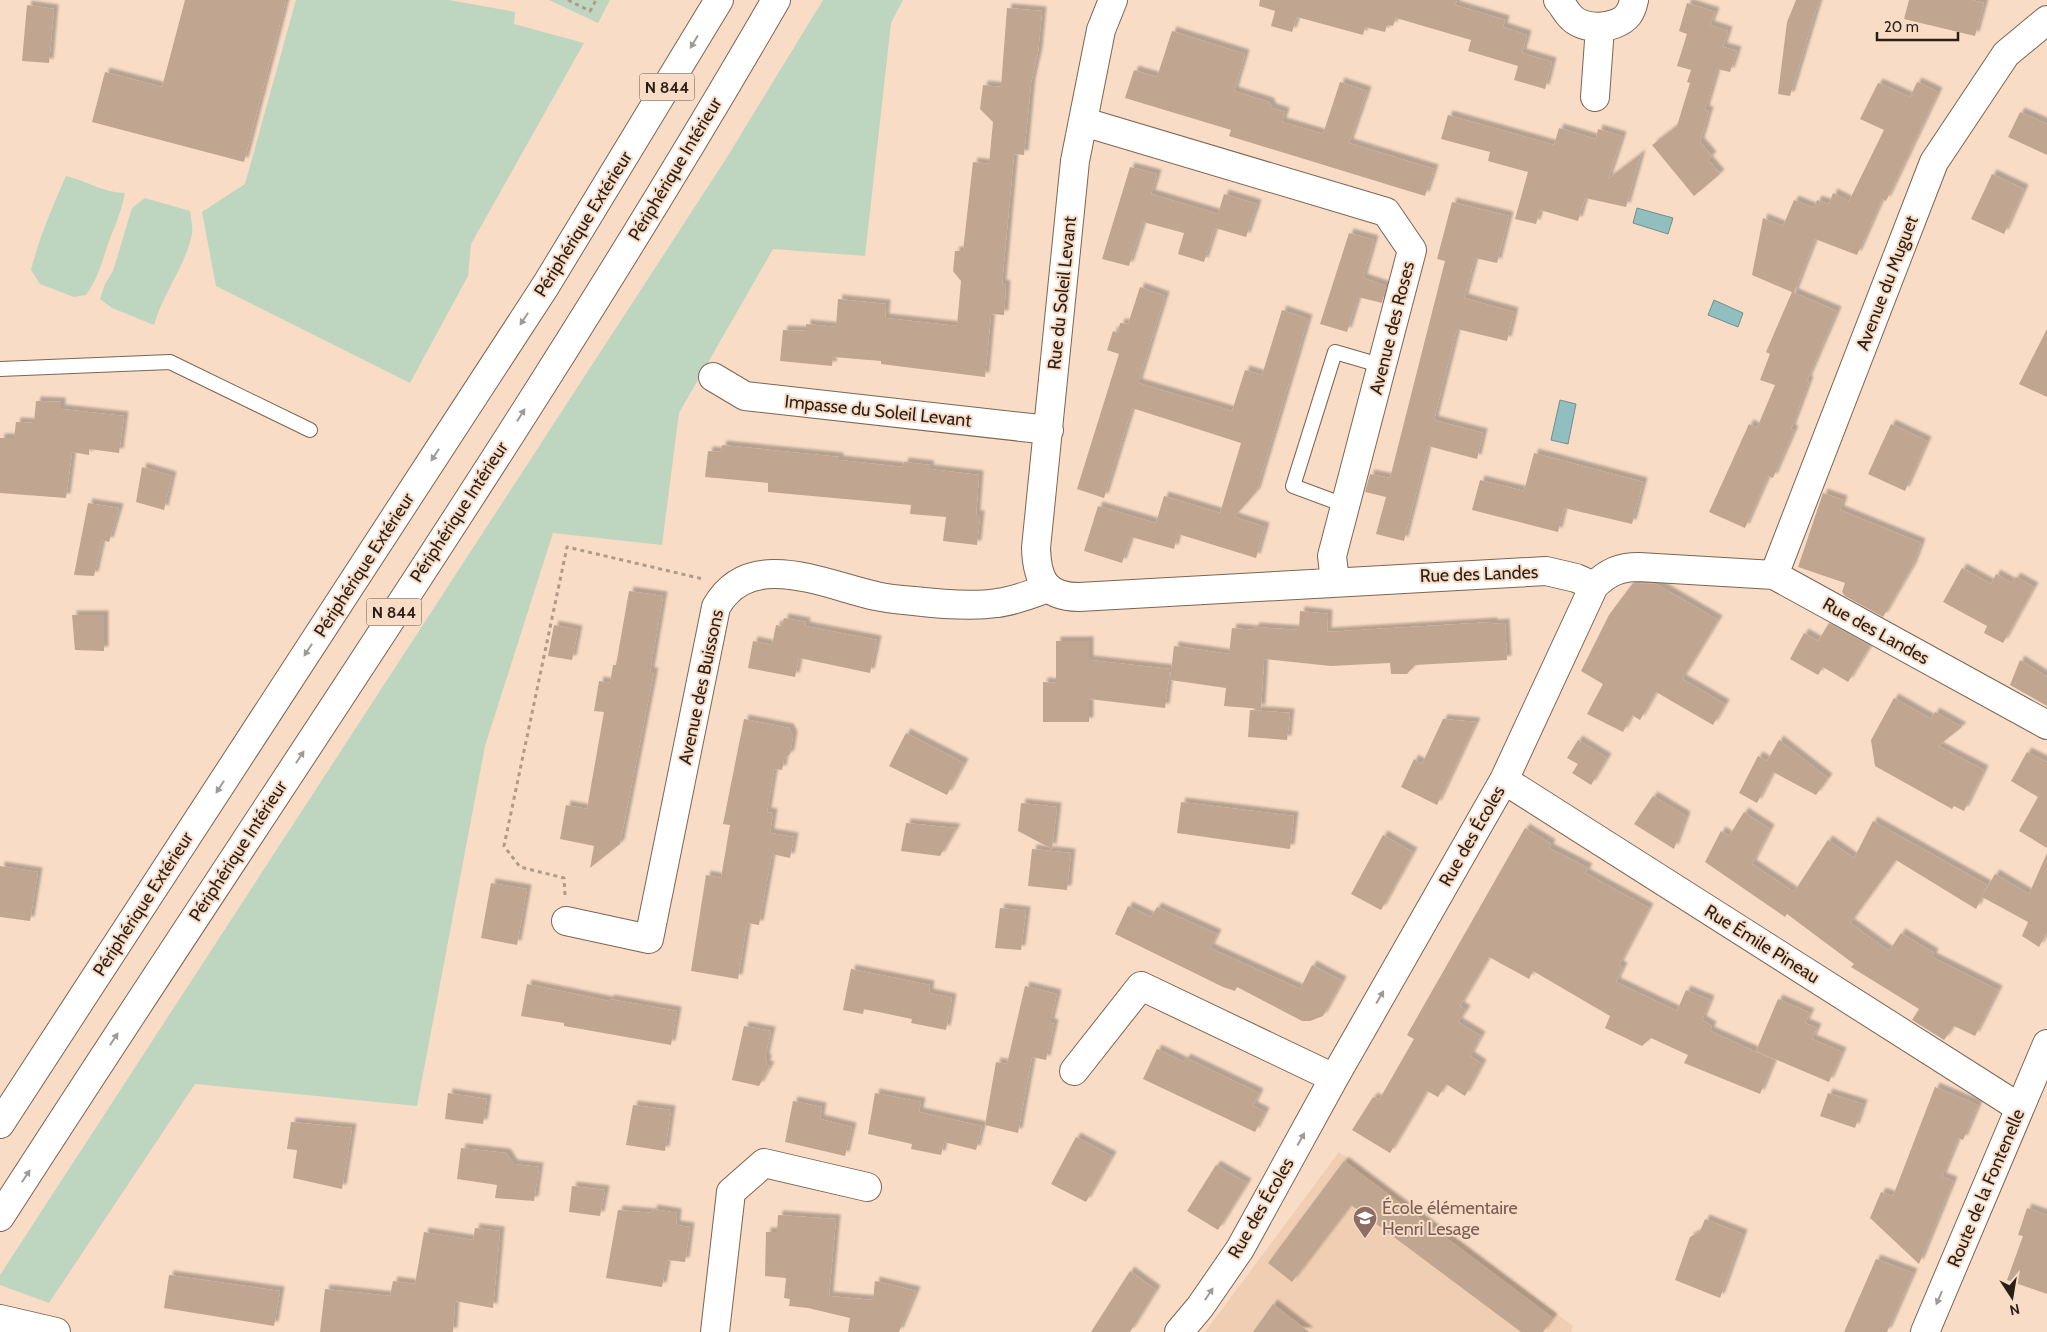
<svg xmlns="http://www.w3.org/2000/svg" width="2047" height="1332" font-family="Cabin,sans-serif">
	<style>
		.built { fill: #efceb3 }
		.green { fill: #bed6bf }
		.water { fill: #91bebf; stroke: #728e8d }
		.building { fill: #c0a691; filter: url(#shadow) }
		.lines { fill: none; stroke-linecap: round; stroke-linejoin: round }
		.service-casing { stroke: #7d6552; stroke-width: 16 }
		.minor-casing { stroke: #7d6552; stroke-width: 30 }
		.trunk-casing { stroke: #7d6552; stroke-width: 30 }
		.path { stroke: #b09a89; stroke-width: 3; stroke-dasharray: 4 4; stroke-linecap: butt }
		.service { stroke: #fff; stroke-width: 14 }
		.minor { stroke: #fff; stroke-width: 28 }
		.trunk { stroke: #fff; stroke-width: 28 }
		.oneway { fill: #9f9a97 }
		.labels { text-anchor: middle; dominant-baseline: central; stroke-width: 4; stroke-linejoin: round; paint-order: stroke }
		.shield { fill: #f8dcc6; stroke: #67584c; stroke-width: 1 }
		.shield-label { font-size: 16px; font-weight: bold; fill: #291f17 }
		.street-label { font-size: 18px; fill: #291f17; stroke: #f8dcc6 }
		.education-label { font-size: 18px; fill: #785e54; stroke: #f8dcc6; text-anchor: start }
	</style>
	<defs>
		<filter id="shadow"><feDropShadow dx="4.5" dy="-4.5" stdDeviation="1" flood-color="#0004"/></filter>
	</defs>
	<rect width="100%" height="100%" fill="#f8dcc6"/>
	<path class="built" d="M1339,1152L1573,1326L1571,1332H1205Z"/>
	<path class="green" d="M296,0H449L515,12L514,24L584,43L471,244L468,276L410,383L216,286L202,212L245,184Z
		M549,0H610L598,23Z
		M823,0H903L891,23L865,256L773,249L679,413L662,545L553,533L485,746L417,1106L195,1084L49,1303L0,1285V1275L724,162Z
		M66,176C87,181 104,193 125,193C121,212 116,224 109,241C102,261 99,277 86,295L74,297L40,284L31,270C40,235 52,208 66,176Z
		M145,198L190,211C191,218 193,227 192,234C185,267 163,293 154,325L112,308L100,299L105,284L113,271L132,208Z"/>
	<path class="water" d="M1637,208L1673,218L1668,234L1633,223Z
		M1714,300L1743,313L1738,327L1708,315Z
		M1560,400L1576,404L1568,444L1551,440Z"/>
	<path class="building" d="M185,0H286L244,162L92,122L105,72L162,87Z
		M1260,0H1457L1455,5L1505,20L1503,27L1527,35L1522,53L1552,62L1545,89L1514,80L1518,66L1468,51L1471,40L1396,18L1393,26L1387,25L1385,32L1365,27L1363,35L1297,17L1292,32L1271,26L1275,11L1259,6Z
		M1796,0H1819L1790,96L1778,94L1787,22Z
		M1909,0H1972L1984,3L1975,36L1904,19Z
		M1687,3L1715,12L1710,25L1728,31L1723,47L1737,51L1730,72L1717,69L1705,110L1709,111L1700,142L1712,156L1708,160L1720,174L1694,196L1652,145L1677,126L1690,83L1687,82L1691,70L1677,66L1687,34L1679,31Z
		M27,5L54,9L49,63L22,61Z
		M1007,8L1042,11L1038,52L1031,83L1024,155L1014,154L1002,284L1006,285L1004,315L991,314L985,377L881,364V361L833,357L832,366L780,361L783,330L806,331V324L836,327L838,299L886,304L885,318L957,326L961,281L953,271L955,251H963L973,162L989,164L993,122L980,109L983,85L1001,87Z
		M1172,31L1245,54L1234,91L1269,102L1272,108L1285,112L1282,122L1323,134L1340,82L1367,91L1349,143L1434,169L1425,196L1229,136L1231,130L1125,98L1134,70L1157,77Z
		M1917,82L1938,92L1886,201L1882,199L1857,255L1815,239L1794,293L1752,275L1763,218L1783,226L1794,200L1814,208L1817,200L1829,204L1833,193L1849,201L1884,130L1860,119L1878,83L1910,97Z
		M2020,112L2047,124V155L2008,137Z
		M1448,115L1554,145L1559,128L1596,139L1598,129L1622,136L1608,179L1641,154L1626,207L1585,198L1578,221L1540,210L1536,224L1515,219L1528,172L1488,161L1490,152L1441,139Z
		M1130,167L1157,174L1151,194L1218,214L1224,194L1257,204L1246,237L1215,228L1204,262L1178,254L1184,233L1143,222L1129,266L1102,259Z
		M1992,174L2024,189L2004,234L1971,219Z
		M1452,202L1509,216L1497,263L1475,258L1464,298L1514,312L1507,341L1457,329L1434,420L1483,433L1477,459L1428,446L1404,541L1376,534L1386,497L1365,492L1370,474L1390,478L1445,261L1437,259Z
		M1349,233L1374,240L1363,278L1386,286L1382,303L1358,297L1347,332L1320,324Z
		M1140,287L1165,296L1138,383L1232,411L1245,370L1262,375L1282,310L1308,319L1256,492L1234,517L1265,527L1256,558L1178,534L1174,549L1131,537L1122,563L1084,551L1098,506L1156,523L1164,496L1220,513L1241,443L1132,408L1104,498L1077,489L1119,354L1107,350L1113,331L1118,333L1120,323L1128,324Z
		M1792,292L1837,311L1807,380L1809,381L1791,429L1794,430L1773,478L1768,476L1745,528L1709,512L1749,424L1757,428L1775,385L1760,380L1770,354L1766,352Z
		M2047,329V397L2019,384Z
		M36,401L61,402V409L124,416L119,453L89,449V455L72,452L66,498L0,493V438H14L16,422L34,423Z
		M1891,424L1927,441L1905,491L1868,474Z
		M722,445L839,457V460L903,467L904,462L930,465L929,469L979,475L976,515H980L977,545L943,541L946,517L910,514L911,505L768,492V483L705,477L708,451L721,452Z
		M1534,453L1643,482L1632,524L1564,508L1558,532L1472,510L1480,480L1524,491Z
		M142,467L172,476L164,510L136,502Z
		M1823,493L1843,500L1840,510L1921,543L1912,567L1883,617L1845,596L1842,592L1845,583L1798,567Z
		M88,503L119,508L109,542L102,540L94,576L74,575Z
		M1962,568L1991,584L1996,574L2012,583L2016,577L2034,587L2003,643L1984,633L1987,626L1943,602Z
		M1633,583L1656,584L1718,620L1682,679L1725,704L1713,725L1656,692L1640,720L1632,715L1623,732L1587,714L1603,684L1581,671L1609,615Z
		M629,591L663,596L650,672H654L620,844L590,868L594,846L560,839L566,805L587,809L604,712L594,711L599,681L610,683L613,665H616Z
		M1300,611L1328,614L1327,632L1493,622V624L1505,623L1507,660L1415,665L1407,674H1391L1390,663L1331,666L1264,659L1261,709L1224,706L1226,688L1170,680L1174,646L1229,654L1232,628L1254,630L1255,627L1299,630Z
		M72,615H104V651L75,650Z
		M784,618L806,622L805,626L877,640L870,673L799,658L795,677L748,668L753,641L772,645L776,625L782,626Z
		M1829,623L1870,646L1848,682L1823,667L1818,675L1790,659L1804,633L1818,641Z
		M554,625L578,630L572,660L548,656Z
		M1056,641H1089V660L1170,669L1165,708L1089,699V722H1043V682L1056,683Z
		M2020,660L2047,677V706L2010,685Z
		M1894,698L1931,719L1935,712L1962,727L1938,746L1984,770L1964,811L1954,806L1952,809L1875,766L1871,740Z
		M1250,710L1290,713L1287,740L1248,737Z
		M744,719L789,728L793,736L790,754L784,759L782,770L774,769L767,812L773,813L770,833L794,837L790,858L772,854L759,925L747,923L738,979L691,971L706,875L721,878L730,825L723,824Z
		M1443,719L1476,722L1437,805L1401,787L1414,759L1422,764Z
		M906,733L964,763L947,795L889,766Z
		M1578,740L1607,758L1591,785L1572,773L1578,764L1567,758Z
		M1779,740L1828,778L1816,795L1773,772L1757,803L1739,793L1758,756L1767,761Z
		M2027,752L2047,762V848L2019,831L2038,797L2011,781Z
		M1653,796L1686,816L1674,849L1634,824Z
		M1181,802L1294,816L1290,849L1177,833Z
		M1021,803L1057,807L1052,849L1018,831Z
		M1744,812L1770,829L1752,864L1794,892L1828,840L1854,858L1873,821L1987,885L1982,896L1995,874L2029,894L2047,853V932L2039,947L2022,936L2028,922L1982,897L1976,909L1896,860L1850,923L1889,951L1901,933L1934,953L1932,957L1998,990L1975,1036L1954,1026L1944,1040L1912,1020L1919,1009L1851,967L1854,964L1787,914L1785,917L1705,862L1721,831L1729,836Z
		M906,823L935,826L956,828L940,856L901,851Z
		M1525,828L1551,844L1549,848L1588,868L1585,873L1649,908L1619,965L1623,967L1616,982L1677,1011L1686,990L1710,1000L1702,1020L1712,1026L1710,1031L1774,1060L1760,1094L1684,1063L1688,1055L1651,1038L1642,1046L1605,1028L1610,1016L1533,971L1529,979L1489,957L1460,1006L1466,1010L1458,1022L1481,1036L1470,1056L1482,1064L1465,1096L1446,1084L1438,1097L1427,1091L1390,1153L1352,1130L1373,1097L1379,1100L1414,1039L1407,1035Z
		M1383,835L1413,852L1381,910L1351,894Z
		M1032,849L1071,853L1067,890L1028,886Z
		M0,866L38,872L30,921L0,917Z
		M491,883L527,889L517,945L481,938Z
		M1128,906L1151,917L1157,907L1217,934L1210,948L1300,989L1312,965L1342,981L1323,1016L1310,1021H1302L1237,987L1235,991L1223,987L1115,934Z
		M1000,908L1026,911L1021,950L995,948Z
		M851,969L930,985L929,993L952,998L946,1030L911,1023L912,1019L864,1009L863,1014L843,1010Z
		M527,984L609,1001V999L677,1011L671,1045L564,1026V1023L521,1016Z
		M1025,986L1057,994L1050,1023L1054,1024L1046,1060L1032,1057L1018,1133L985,1125L996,1062L1007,1064Z
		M1778,999L1810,1013L1805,1023L1817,1028L1812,1039L1842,1052L1829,1082L1756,1051Z
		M744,1026L771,1031L765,1058L767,1059L766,1065L770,1066L759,1086L732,1080Z
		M1157,1049L1184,1062L1186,1058L1259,1093L1253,1106L1265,1112L1255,1132L1143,1079Z
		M1935,1087L1978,1105L1963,1140L1958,1138L1942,1177L1953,1181L1919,1264L1870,1218L1881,1192L1893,1196Z
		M448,1093L487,1099L483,1124L445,1119Z
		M875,1093L921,1102L919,1112L982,1126L976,1150L944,1142L941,1155L911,1149L912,1144L868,1134Z
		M1828,1093L1863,1104L1855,1128L1820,1116Z
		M793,1101L822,1107L820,1119L852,1127L845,1156L785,1142Z
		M633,1105L671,1110L665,1151L626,1145Z
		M291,1122L352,1128L342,1189L293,1178L297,1150L287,1149Z
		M1076,1137L1112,1156L1086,1202L1051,1184Z
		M461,1148L506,1153L513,1164L539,1167L534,1201L495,1198L497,1185L457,1179Z
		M1344,1161L1553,1318L1543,1332H1521L1351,1205L1292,1282L1268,1263Z
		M1216,1165L1247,1183L1218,1230L1187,1211Z
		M572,1186L605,1190L600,1216L569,1212Z
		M2027,1208L2047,1215V1294L2007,1280L2023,1236L2018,1235Z
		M653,1209L677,1213L676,1225L690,1227L685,1262L667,1260L662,1287L606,1278L618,1210L652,1213Z
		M778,1215L836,1219L829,1296L873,1300L875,1281L916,1291L899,1332H848L850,1318L808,1308L789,1306L790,1299L784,1298L786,1278L765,1276L766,1232H777Z
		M1705,1219L1743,1234L1720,1298L1675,1280L1690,1237L1700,1232Z
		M475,1228L500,1231L493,1308L455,1301L453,1332H320L325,1289L390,1296L393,1281L415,1284L424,1232L473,1240Z
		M1876,1259L1913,1273L1887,1332H1844Z
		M1130,1271L1156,1290L1130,1332H1091Z
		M169,1275L280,1291L274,1326L164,1308Z
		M1273,1304L1309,1332H1253Z"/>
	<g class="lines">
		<defs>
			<path id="service" d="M0,369L170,362L310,430
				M1347,506L1293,486L1335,352L1383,366"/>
			<path id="minor" d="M1113,0L1101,30L1075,161L1036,548C1037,579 1045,597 1079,597L1546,571L1576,578L1594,586C1608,572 1620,567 1639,567L1774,575L2047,725
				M1558,0C1563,5 1565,11 1570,16C1582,31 1616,30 1628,15C1631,11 1633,5 1634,0
				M1595,97L1600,27
				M1084,122L1386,212L1412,250L1332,556L1335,582
				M713,377L745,396L1049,430
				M1774,575L1934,162L2006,54L2047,20
				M1504,780L2020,1108
				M566,921L649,939L716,607C750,547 825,585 876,596C888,599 901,600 914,601C940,604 971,607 997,603C1014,601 1032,594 1048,588
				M1074,1071L1141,986L1334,1078
				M0,1319L56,1332
				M715,1332L731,1192L764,1163L867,1187
				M1179,1332L1200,1307L1240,1249L1334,1078L1504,780L1594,586
				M1925,1332L2047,1044"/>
			<path id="trunk" d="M0,1124L546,285L719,0
				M0,1217C260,812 535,417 776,0"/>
		</defs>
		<use href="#service" class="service-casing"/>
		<use href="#minor" class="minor-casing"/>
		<use href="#trunk" class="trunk-casing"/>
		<path class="path" d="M568,0L590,11L596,0
			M565,895L564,878L520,867L504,846L567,547L703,579"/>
		<use href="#service" class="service"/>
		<use href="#minor" class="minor"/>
		<use href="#trunk" class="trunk"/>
	</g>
	<defs><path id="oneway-solid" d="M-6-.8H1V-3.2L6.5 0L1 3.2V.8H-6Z" transform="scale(1.25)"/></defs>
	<g class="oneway">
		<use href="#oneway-solid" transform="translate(694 42) rotate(121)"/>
		<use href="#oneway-solid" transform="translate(524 319) rotate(123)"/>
		<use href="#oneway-solid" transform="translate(521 415) rotate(-58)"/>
		<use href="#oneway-solid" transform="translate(435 455) rotate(123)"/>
		<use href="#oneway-solid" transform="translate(308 650) rotate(123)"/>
		<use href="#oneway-solid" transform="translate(300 757) rotate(-57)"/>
		<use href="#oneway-solid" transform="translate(220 787) rotate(123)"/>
		<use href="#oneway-solid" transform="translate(1380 997) rotate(-60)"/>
		<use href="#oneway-solid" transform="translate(114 1039) rotate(-57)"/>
		<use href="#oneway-solid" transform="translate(1301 1139) rotate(-61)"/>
		<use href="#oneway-solid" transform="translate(26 1176) rotate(-57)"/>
		<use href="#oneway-solid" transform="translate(1209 1294) rotate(-56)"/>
		<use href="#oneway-solid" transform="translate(1939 1298) rotate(113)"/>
	</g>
	<defs>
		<symbol id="school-pin" viewBox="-11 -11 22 30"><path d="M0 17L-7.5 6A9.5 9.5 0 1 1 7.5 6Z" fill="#8d6e63" stroke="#f8dcc6"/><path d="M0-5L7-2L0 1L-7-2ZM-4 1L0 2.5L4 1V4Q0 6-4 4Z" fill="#fff"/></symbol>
	</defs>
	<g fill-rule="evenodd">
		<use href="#school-pin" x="1351" y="1204" width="28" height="38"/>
	</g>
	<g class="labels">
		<g class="shield">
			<rect x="639.5" y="73.5" width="55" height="27" rx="4"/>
			<rect x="366.5" y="598.5" width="55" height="27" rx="4"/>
		</g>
		<g class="shield-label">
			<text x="667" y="87">N 844</text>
			<text x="394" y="612">N 844</text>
		</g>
		<g class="street-label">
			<text transform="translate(675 169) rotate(-59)">Périphérique Intérieur</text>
			<text transform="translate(583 224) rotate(-58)">Périphérique Extérieur</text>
			<text transform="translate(1887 283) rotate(-69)">Avenue du Muguet</text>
			<text transform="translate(1062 293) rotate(-84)">Rue du Soleil Levant</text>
			<text transform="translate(1392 328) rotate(-76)">Avenue des Roses</text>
			<text transform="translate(878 411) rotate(6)">Impasse du Soleil Levant</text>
			<text transform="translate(459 512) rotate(-57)">Périphérique Intérieur</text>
			<text transform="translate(364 565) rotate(-57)">Périphérique Extérieur</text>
			<text transform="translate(1479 574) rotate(-2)">Rue des Landes</text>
			<text transform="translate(1876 631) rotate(29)">Rue des Landes</text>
			<text transform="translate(701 687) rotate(-78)">Avenue des Buissons</text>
			<text transform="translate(1472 836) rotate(-60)">Rue des Écoles</text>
			<text transform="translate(238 851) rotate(-57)">Périphérique Intérieur</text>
			<text transform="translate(143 904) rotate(-57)">Périphérique Extérieur</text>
			<text transform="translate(1762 944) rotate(32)">Rue Émile Pineau</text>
			<text transform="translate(1986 1188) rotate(-67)">Route de la Fontenelle</text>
			<text transform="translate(1261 1208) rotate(-60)">Rue des Écoles</text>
		</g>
		<g class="education-label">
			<text x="1382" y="1208">École élémentaire<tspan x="1382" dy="21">Henri Lesage</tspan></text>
		</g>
	</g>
	<g transform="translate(2012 1297) rotate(168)" stroke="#f8dcc6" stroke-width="4" paint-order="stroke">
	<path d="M0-4L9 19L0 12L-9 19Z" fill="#291f17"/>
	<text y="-8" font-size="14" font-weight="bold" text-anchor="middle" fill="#291f17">N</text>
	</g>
	<path d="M1877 32v8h81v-8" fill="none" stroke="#291f17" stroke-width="2.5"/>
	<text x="1884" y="32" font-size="15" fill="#291f17" stroke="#f8dcc6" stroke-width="4" paint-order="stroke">20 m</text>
</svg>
